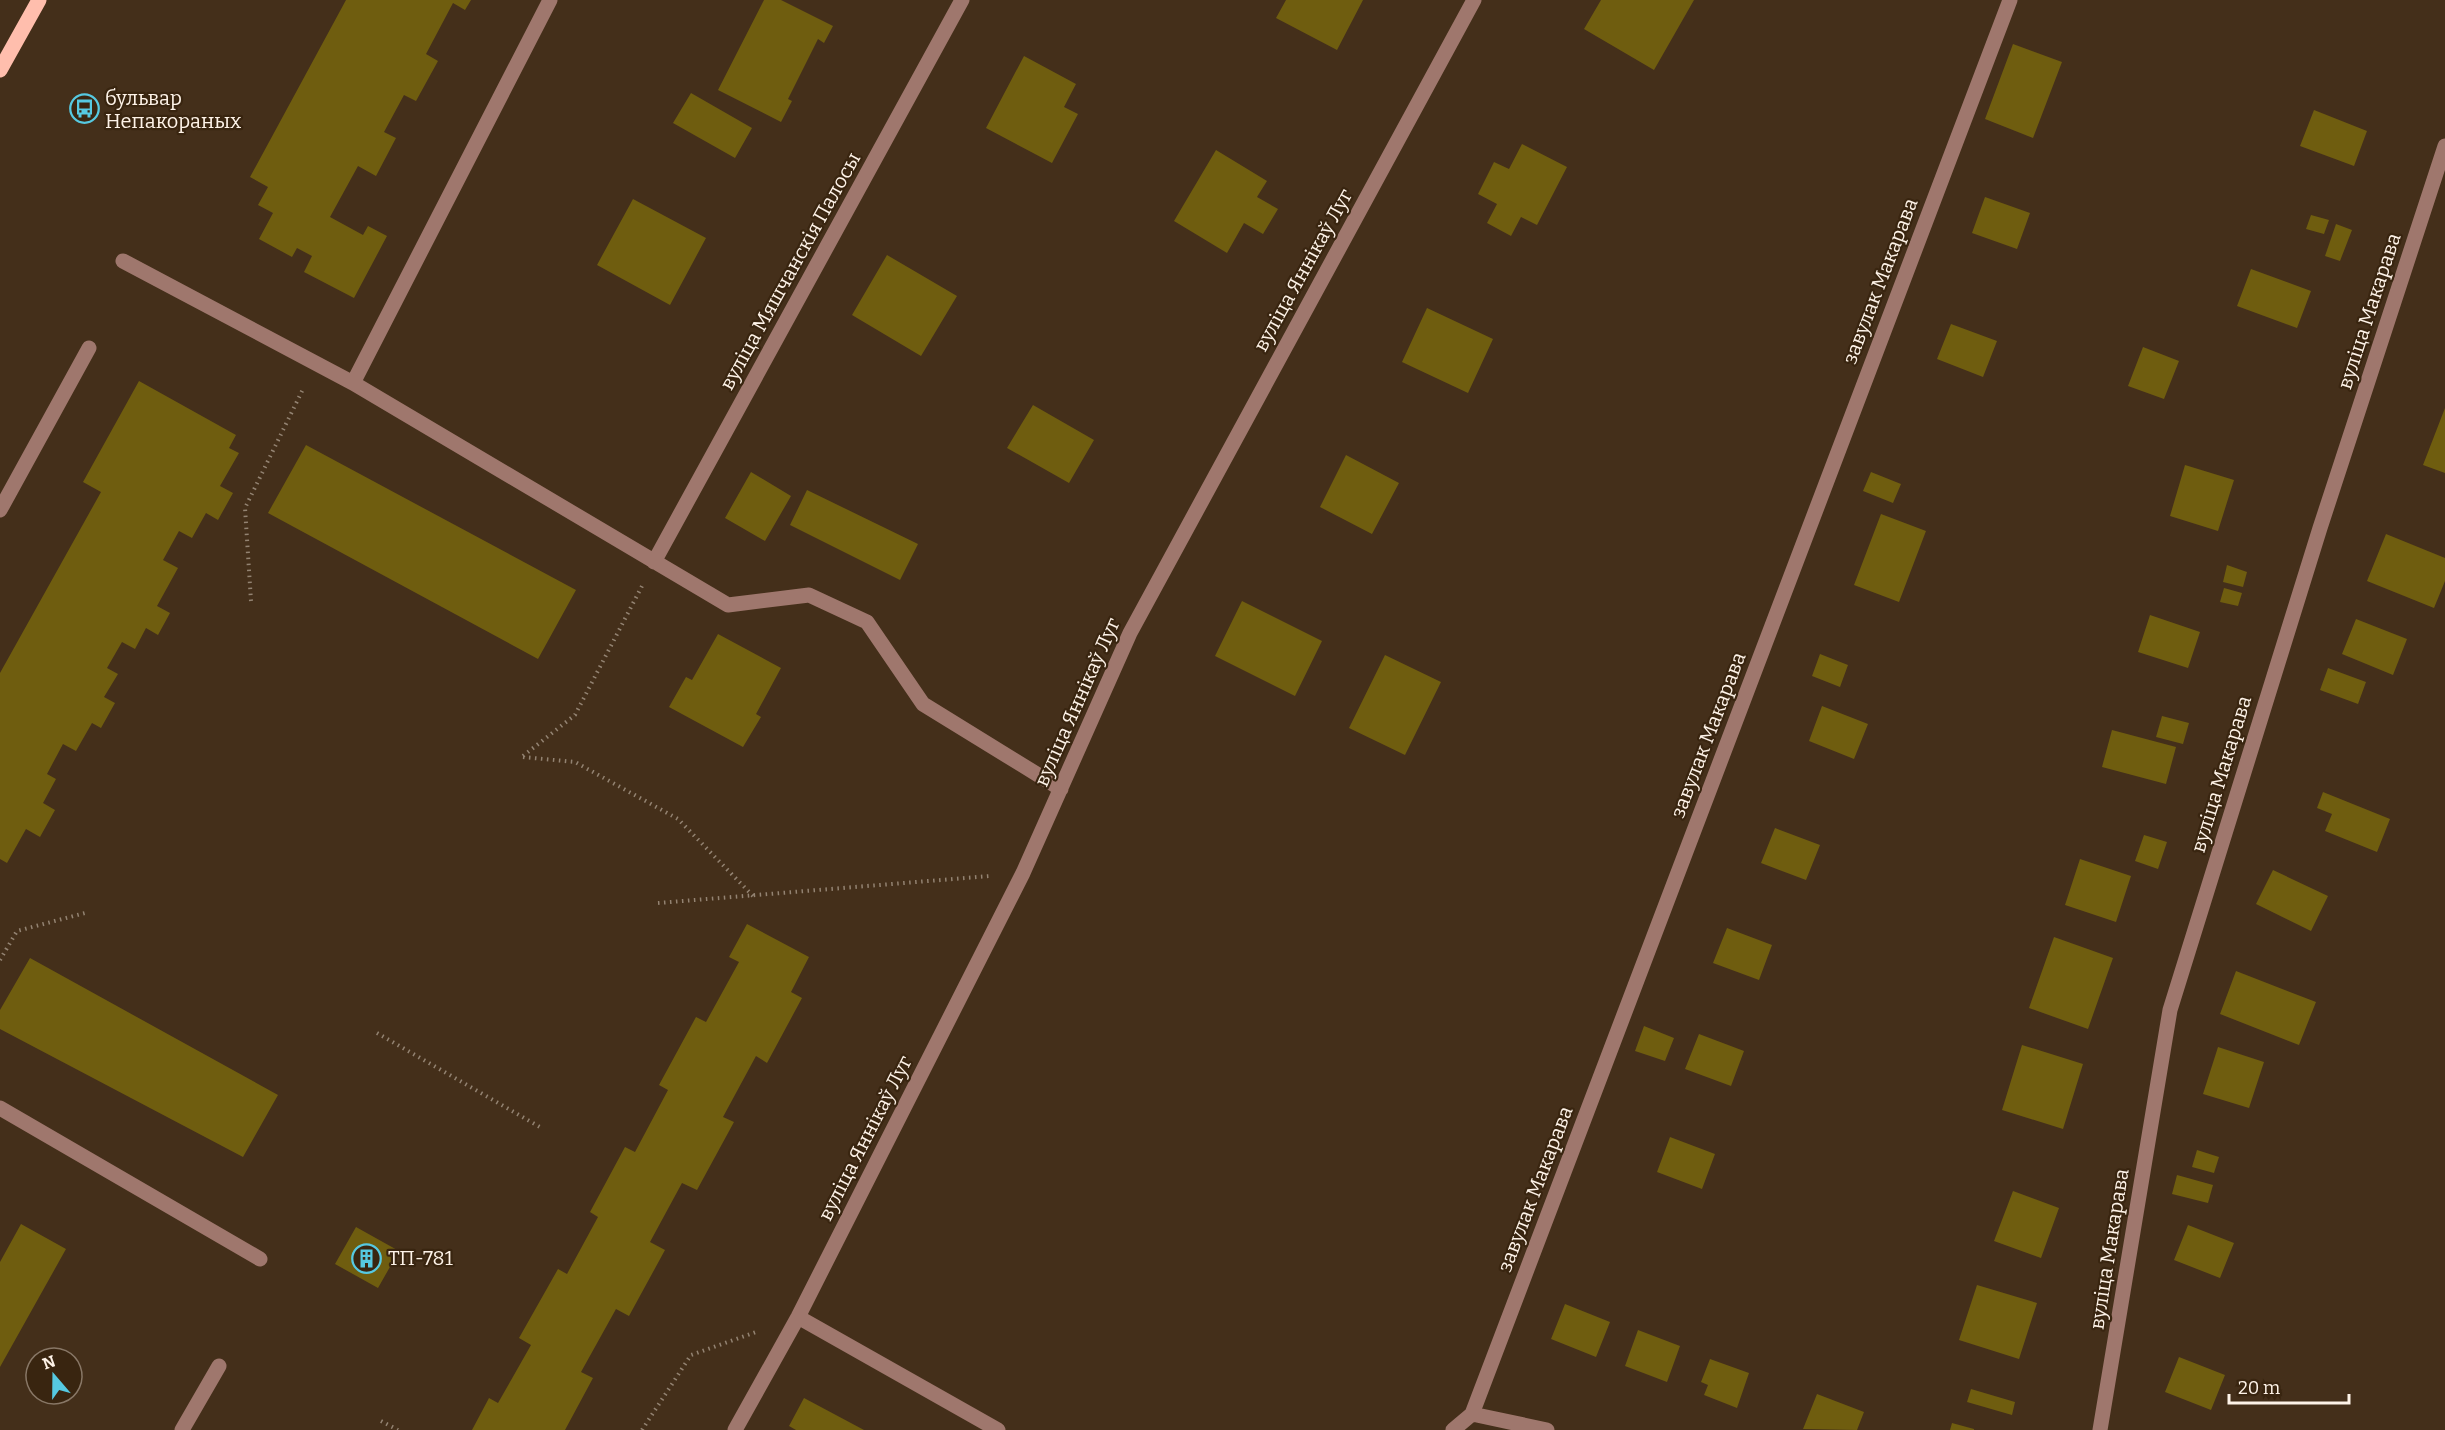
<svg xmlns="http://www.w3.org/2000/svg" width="2445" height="1430" font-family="Bitter,serif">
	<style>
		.building { fill: #6f5d0f }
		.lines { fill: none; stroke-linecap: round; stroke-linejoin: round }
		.path { stroke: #938372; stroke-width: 4; stroke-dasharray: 1.5 4.5; stroke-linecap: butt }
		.minor { stroke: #9f776d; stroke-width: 15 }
		.major { stroke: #ffbead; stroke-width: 15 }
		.labels { text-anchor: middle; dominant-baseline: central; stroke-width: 4.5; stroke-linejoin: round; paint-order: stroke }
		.poi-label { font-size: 20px; fill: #fef3e8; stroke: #392510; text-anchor: start }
		.street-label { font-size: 20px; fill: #fef3e8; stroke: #392510 }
	</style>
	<rect width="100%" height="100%" fill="#442f1a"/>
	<path class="building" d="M346,0H471L465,10L453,3L426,54L438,61L416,101L404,95L384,132L396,138L376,176L358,166L330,217L363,235L368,226L387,236L354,298L304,272L312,256L297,248L292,257L259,239L273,213L258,205L268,187L250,177Z
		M764,0H781L833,26L824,43L818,39L788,99L792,101L781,122L718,90Z
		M1286,0H1363L1337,50L1276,18Z
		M1601,0H1694L1654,70L1584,29Z
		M2013,44L2062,62L2033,138L1985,119Z
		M1024,56L1076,84L1064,107L1078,114L1052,163L986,128Z
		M691,93L752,128L735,158L673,123Z
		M2314,110L2367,131L2354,166L2300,146Z
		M1522,144L1567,167L1537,225L1521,217L1511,236L1487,223L1497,204L1478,194L1494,162L1509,169Z
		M1216,150L1267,181L1257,197L1278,209L1263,234L1244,223L1227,253L1174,221Z
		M1985,197L2030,213L2017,249L1972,233Z
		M633,199L706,238L670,305L597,265Z
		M2311,215L2329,220L2324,234L2306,229Z
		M2336,224L2352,230L2340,261L2325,256Z
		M887,255L957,296L921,356L852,315Z
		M2251,269L2311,291L2297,328L2237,306Z
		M1427,308L1493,339L1468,393L1402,362Z
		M1951,324L1997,341L1983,377L1937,359Z
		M2143,347L2179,361L2164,399L2128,386Z
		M139,381L236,435L229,448L239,453L220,486L233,493L218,520L206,513L192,538L179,531L163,560L178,568L157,606L170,613L158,635L146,628L135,649L122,642L107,668L118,674L104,697L115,703L101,728L92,723L76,751L63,744L47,774L56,779L43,803L55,810L40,837L26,829L7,863L0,859V673L101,492L83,482Z
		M1033,405L1094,440L1069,483L1007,448Z
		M2445,408V473L2423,465Z
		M306,445L576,590L538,659L268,513Z
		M1346,455L1399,483L1372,534L1320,507Z
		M2185,465L2234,480L2218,531L2170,516Z
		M751,472L791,496L765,541L725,518Z
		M1871,472L1901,484L1893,503L1863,491Z
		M807,490L918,544L900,580L790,525Z
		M1881,514L1926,531L1899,602L1854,585Z
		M2386,534L2445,558V581L2434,608L2367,581Z
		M2227,565L2247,572L2243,587L2223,582Z
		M2224,588L2242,593L2238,606L2220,602Z
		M1242,601L1322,641L1295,696L1215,656Z
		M2150,615L2200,632L2188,668L2138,652Z
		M2356,619L2407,639L2393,675L2342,654Z
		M718,634L781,668L756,714L761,717L743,747L669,707L686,677L692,680Z
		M1820,654L1848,665L1840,687L1812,676Z
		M1385,655L1441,682L1405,755L1349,728Z
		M2328,668L2366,682L2358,704L2320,690Z
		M1822,706L1868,724L1854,759L1809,741Z
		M2162,716L2189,723L2183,744L2156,737Z
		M2112,730L2176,747L2166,784L2102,767Z
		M2323,792L2390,819L2377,852L2325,831L2332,814L2317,808Z
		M1775,828L1820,845L1806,880L1761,863Z
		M2144,835L2167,842L2158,869L2135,861Z
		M2080,859L2131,876L2116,922L2065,905Z
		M2273,870L2328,896L2311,931L2256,904Z
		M747,924L809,957L791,992L802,998L767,1063L756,1056L723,1117L734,1122L697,1190L682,1183L650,1242L665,1250L629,1316L616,1309L581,1372L593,1378L565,1430H472L489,1398L498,1403L531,1345L519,1338L558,1269L567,1274L598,1217L590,1212L625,1147L635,1152L668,1090L659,1085L696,1017L706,1022L739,962L729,957Z
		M1727,928L1772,945L1759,980L1713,963Z
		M2054,937L2113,958L2088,1029L2029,1008Z
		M30,958L278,1095L243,1157L0,1029V1010Z
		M2236,971L2316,1002L2299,1045L2220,1014Z
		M1644,1026L1674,1038L1665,1061L1635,1051Z
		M1699,1034L1744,1051L1731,1086L1685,1069Z
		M2022,1045L2083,1064L2063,1129L2002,1110Z
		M2218,1047L2264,1062L2249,1108L2203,1094Z
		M1670,1137L1715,1154L1702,1189L1657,1172Z
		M2197,1150L2219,1157L2214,1173L2192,1167Z
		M2177,1175L2213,1185L2208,1203L2172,1194Z
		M2013,1191L2059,1208L2041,1258L1994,1241Z
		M21,1224L66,1249L0,1367V1262Z
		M2188,1225L2234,1243L2220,1278L2174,1260Z
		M356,1227L399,1251L378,1288L335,1264Z
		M1977,1285L2037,1303L2019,1359L1959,1340Z
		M1565,1304L1610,1322L1596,1357L1551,1339Z
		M1638,1330L1680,1346L1667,1382L1625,1366Z
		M2179,1357L2225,1375L2211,1410L2165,1392Z
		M1710,1359L1749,1373L1737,1408L1704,1395L1708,1385L1701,1382Z
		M1971,1389L2015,1402L2012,1415L1967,1402Z
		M1817,1394L1864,1412L1857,1430L1803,1429Z
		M804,1398L864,1430H796L789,1426Z
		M1952,1423L1974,1429V1430H1950Z"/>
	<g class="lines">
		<path class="path" d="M251,601L245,508L304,387
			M523,756L575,715L642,586
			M523,757L575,762L678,819L753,896
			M658,903L990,876
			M0,960L17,931L85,913
			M377,1033L540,1127
			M381,1421L398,1430
			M642,1430L691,1355L756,1332"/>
		<path class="minor" d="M123,261L353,383L550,0
			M353,383L728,605L809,595L867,622L923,704L1061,789
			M0,510L89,348
			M654,562L962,0
			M0,1108L260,1259
			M798,1317L998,1430
			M1472,1414L1547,1430
			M182,1430L219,1366
			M735,1430L798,1317L1023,873L1130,633L1474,0
			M1453,1430L1472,1414L2010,0
			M2100,1430L2170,1010L2320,528L2445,146"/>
		<path class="major" d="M0,70L39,0"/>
	</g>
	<defs>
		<symbol id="bus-ring" viewBox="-11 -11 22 22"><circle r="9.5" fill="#392510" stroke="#56c9e1" stroke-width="1.5"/><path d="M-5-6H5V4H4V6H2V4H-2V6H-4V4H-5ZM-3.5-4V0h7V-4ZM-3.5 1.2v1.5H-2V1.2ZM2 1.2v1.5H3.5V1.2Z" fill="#56c9e1"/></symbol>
		<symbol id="building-ring" viewBox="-11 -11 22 22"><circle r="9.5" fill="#392510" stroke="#56c9e1" stroke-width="1.5"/><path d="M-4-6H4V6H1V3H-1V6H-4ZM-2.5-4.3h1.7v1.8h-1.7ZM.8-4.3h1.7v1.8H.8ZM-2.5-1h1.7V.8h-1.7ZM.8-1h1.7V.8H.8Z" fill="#56c9e1"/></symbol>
	</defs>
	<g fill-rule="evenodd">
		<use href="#bus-ring" x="68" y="92" width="33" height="33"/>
		<use href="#building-ring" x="350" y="1242" width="33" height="33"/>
	</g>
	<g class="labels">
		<g class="poi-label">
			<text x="105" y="98">бульвар<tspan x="105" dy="23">Непакораных</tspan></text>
			<text x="388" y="1258">ТП-781</text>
		</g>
		<g class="street-label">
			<text transform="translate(1303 270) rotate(-61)">вуліца Яннікаў Луг</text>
			<text transform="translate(790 271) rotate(-61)">вуліца Мяшчанскія Палосы</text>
			<text transform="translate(1880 281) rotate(-69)">завулак Макарава</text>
			<text transform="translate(2369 311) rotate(-72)">вуліца Макарава</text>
			<text transform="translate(1077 702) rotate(-66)">вуліца Яннікаў Луг</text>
			<text transform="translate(1708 735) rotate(-69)">завулак Макарава</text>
			<text transform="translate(2221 774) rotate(-73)">вуліца Макарава</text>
			<text transform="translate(865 1138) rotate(-63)">вуліца Яннікаў Луг</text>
			<text transform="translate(1535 1189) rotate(-69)">завулак Макарава</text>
			<text transform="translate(2109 1249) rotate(-81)">вуліца Макарава</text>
		</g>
	</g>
	<g transform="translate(54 1376) rotate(340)"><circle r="28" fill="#392510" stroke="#887766" stroke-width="1.5"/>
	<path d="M0-4.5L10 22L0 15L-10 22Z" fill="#56c9e1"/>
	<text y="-9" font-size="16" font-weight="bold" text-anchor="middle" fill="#fef3e8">N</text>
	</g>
	<path d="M2229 1394v9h120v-9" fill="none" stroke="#fef3e8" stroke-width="3"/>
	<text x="2238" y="1394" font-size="18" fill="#fef3e8" stroke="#392510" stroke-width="4.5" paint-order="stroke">20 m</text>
</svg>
